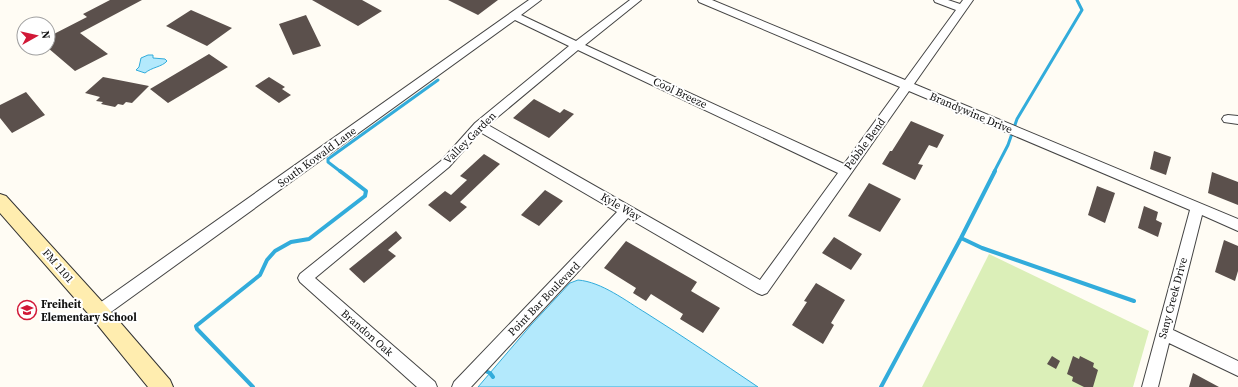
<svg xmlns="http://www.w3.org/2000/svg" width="1238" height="387" font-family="'Source Serif 4',serif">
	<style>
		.green { fill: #dbefb8 }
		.water { fill: #b3e9fc; stroke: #32acdb }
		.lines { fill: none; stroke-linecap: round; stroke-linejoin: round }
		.stream-far1 { stroke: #32acdb; stroke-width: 3 }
		.stream { stroke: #32acdb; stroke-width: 4 }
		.building { fill: #5b504c }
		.minor-casing { stroke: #444; stroke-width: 2 }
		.secondary-casing { stroke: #333; stroke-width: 2 }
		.minor { fill: #fff; fill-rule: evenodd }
		.secondary { fill: #ffedaf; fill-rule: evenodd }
		.labels { text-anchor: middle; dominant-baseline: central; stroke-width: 4; stroke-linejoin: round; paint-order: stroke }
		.street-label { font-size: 11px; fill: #111; stroke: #fff }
		.poi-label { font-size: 11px; font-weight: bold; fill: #111; stroke: #fff; text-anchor: start }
	</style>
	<rect width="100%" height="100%" fill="#fffcf4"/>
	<path class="green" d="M989,254L1149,331L1133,387H922Z"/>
	<path class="water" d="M148,55H153V58L165,59L167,61C162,67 152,67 145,73L136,70L139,67L141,58Z
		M578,280C602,282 626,301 646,313C684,337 721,362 758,387H478L531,325L570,283Z"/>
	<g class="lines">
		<path class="stream-far1" d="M341,172L328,162V159L438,80
			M994,172L1008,145L1017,119L1082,10L1077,0"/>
		<path class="stream" d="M961,238L982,248L1134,301
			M483,370L490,373L493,377
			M253,387L197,329L196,326L260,275L267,260L275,251L291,242L309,239L365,196L366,191L340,171
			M881,387L961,238L995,171"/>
	</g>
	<path class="building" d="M110,0H142L80,33L108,54L75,71L48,48V37L87,17L83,14Z
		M312,0H362L382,11L358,26Z
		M448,0H498L478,15Z
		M191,10L232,28L207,46L166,26Z
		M306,15L321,46L293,55L279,24Z
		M209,54L228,67L168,103L150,89Z
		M103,77L149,86L132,103L126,102L123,105L118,104L115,107L101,104L103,102L96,101L100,97L85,93Z
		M269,77L285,87L282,89L291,95L279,103L255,86Z
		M26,92L45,115L12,133L0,118V105Z
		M534,99L560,113L564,109L574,114L549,138L513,118Z
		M911,121L944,135L937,148L929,145L918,164L923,165L915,180L882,164L890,151H892Z
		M1154,151L1171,157L1166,175L1150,169Z
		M484,154L500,164L460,202L467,207L450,222L428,205L445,191L451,195L467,180L460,176Z
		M1212,172L1238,182V205L1208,193Z
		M869,183L901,199L880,232L848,216Z
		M1097,186L1115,193L1105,223L1088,215Z
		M545,190L563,201L539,226L521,215Z
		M1144,206L1158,212L1156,220L1162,223L1158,237L1138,228Z
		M396,231L402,238L388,250L396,256L364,283L349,269Z
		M834,237L862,254L851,270L822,253Z
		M1224,240L1238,246V271L1235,281L1215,272Z
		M626,241L697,282L691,291L720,308L703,333L680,319L683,314L651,294L646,301L633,293L636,288L604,268Z
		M816,283L845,300L831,323L834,325L823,344L792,325L807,302L804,301Z
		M1052,356L1060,361L1056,369L1047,364Z
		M1073,356L1079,359L1080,356L1094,363L1093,367L1098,370L1093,387H1084L1072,381L1073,377L1067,374Z
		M1193,373L1219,387H1189Z"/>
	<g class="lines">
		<defs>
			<path id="minor" d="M529,0H541L521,15L576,41L630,0H641L585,45L844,164L900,87L699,2L698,0H712L905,80L956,10L935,2L934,0H948L960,4L963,0H973L914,84L1238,219V231L1202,215L1173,330L1238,361V376L1169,343L1158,387H1142L1190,210L909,91L767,293L762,295L757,293L628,218L471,387H452L454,382L617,212L480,132L449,167L315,278L435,382L437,387H417L300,282L298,278L300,274L441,161L475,123L569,46L515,20L104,317L99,319L94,317L92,312L94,307ZM578,50L838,173L760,280L488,125Z
				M1228,115L1238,116V124L1224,122L1222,119L1224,116Z"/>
			<path id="secondary" d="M0,194L6,196L106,306L170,380L173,387H148L92,318L0,213Z"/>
		</defs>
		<use href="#minor" class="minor-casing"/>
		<use href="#secondary" class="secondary-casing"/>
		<use href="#minor" class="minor"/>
		<use href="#secondary" class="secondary"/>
	</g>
	<defs>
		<symbol id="school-ring" viewBox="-11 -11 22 22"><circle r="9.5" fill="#fff" stroke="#d11837" stroke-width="1.5"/><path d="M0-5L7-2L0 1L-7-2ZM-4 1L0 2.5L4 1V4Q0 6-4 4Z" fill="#d11837"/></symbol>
	</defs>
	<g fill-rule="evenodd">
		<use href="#school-ring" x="16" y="299" width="22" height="22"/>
	</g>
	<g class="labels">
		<g class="street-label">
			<text transform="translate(680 93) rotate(25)">Cool Breeze</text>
			<text transform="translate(971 113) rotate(23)">Brandywine Drive</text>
			<text transform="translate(470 138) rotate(-45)">Valley Garden</text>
			<text transform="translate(865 144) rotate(-54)">Pebble Bend</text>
			<text transform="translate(317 157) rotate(-36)">South Kowald Lane</text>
			<text transform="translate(621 207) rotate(30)">Kyle Way</text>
			<text transform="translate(58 266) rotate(49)">FM 1101</text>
			<text transform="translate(1173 298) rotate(-75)">Sany Creek Drive</text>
			<text transform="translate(544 299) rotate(-46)">Point Bar Boulevard</text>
			<text transform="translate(367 333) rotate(41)">Brandon Oak</text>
		</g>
		<g class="poi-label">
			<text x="41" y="304">Freiheit<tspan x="41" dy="13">Elementary School</tspan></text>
		</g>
	</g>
	<g transform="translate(36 36) rotate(82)"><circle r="19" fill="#ffffff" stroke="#a0a0a0"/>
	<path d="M0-3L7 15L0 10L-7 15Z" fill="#d11837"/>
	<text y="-6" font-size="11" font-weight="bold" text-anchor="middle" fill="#111111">N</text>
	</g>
</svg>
